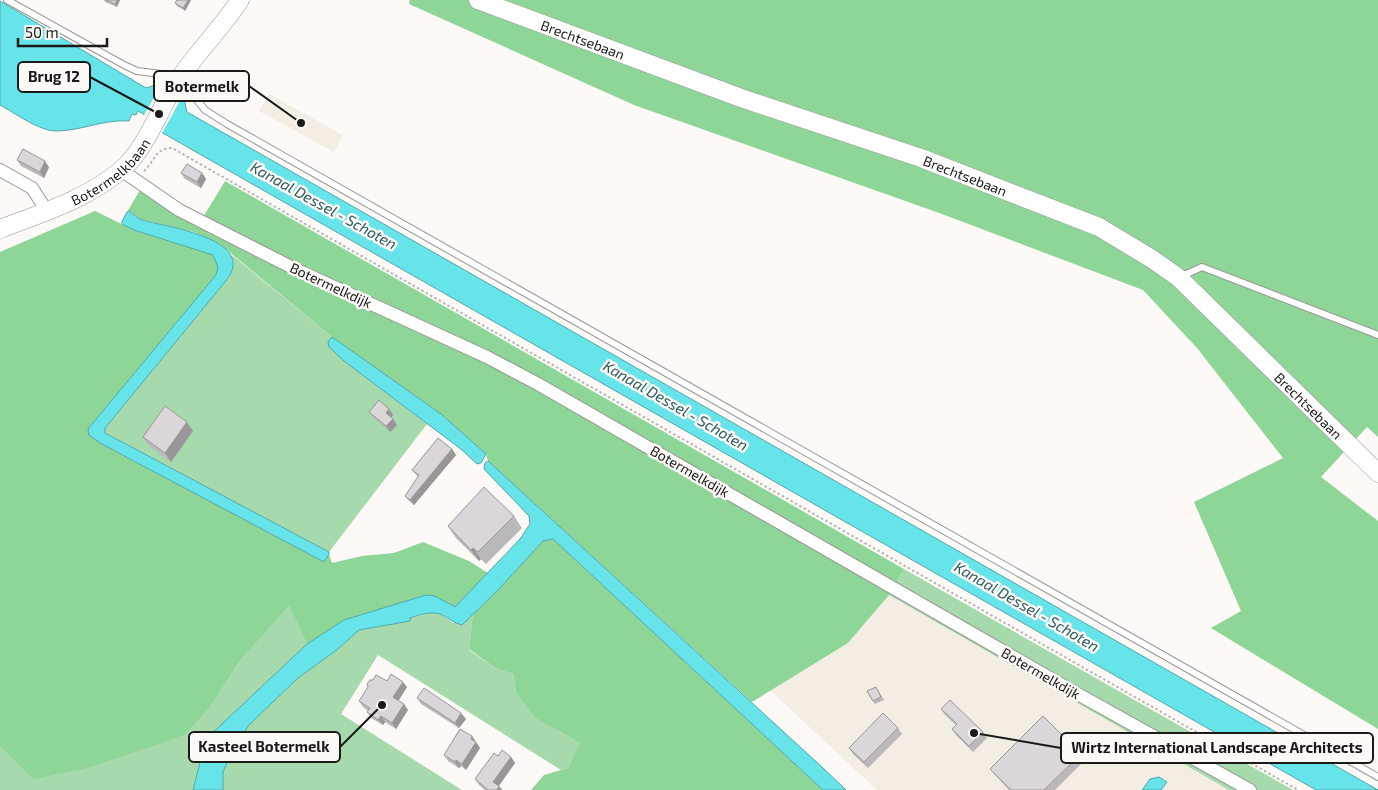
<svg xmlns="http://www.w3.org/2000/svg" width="1378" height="790" font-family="'Exo 2',sans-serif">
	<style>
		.built { fill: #f4ede3 }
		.green { fill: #a6d9ac }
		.forest { fill: #8ed598 }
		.water { fill: #67e3ea; stroke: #50a7ab }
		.pier { fill: #fcf9f6 }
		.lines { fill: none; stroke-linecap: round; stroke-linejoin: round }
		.lane-casing { stroke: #989693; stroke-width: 8 }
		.street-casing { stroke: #989693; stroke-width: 14 }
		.secondary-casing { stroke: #989693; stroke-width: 19 }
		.path { stroke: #b7b5b3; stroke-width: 2; stroke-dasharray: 2.5 2.5; stroke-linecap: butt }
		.lane { stroke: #fff; stroke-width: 6 }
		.street { stroke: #fff; stroke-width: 12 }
		.secondary { stroke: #fff; stroke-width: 18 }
		.wall { fill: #bbb8bb }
		.shaded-wall { fill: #999698 }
		.building { fill: #dad6d9; stroke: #999698 }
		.labels { text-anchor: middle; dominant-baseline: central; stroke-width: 5; stroke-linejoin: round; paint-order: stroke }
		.street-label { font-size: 14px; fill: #1b1a19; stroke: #fcf9f6 }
		.water-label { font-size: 15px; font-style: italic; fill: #285d60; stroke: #fcf9f6 }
		.leader { fill: none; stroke: #1b1a19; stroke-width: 2 }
		.callout-dot { fill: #1b1a19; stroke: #fcf9f6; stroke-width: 2 }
		.callout { fill: #fcf9f6; stroke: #1b1a19; stroke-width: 2 }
		.callout-label { font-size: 15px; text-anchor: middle; font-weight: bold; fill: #1b1a19 }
	</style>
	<rect width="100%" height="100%" fill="#fcf9f6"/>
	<path class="built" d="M269,94L343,135L334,152L259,111Z
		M889,595L1229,790H877L757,678L848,643Z"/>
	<path class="green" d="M232,255L332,337L329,342L344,361L427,424L329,552L105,433V428L225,282L233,264Z
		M904,569L1293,790H1229L889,595Z
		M289,604L307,644L206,739L193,790H0V745H152L185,735L210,708L239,662Z
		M430,613L441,614L453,623L469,617L473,614L469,650L495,668L513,674L516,692L560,732L581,743L568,768L561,770L378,655L341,714L462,790H223V772L230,755L249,725L298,678L338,649L359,630L410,621V618Z"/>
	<path class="forest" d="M410,0H1378V437L1367,427L1321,477L1378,521V729L1211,628L1241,611L1194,502L1283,458L1197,348L1143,290L942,214L634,105L409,4Z
		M225,181L904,569L889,595L848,643L752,702L488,461L486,454L441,414L332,337L221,245L194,232L140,219L129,211L127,212L140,190L199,224Z
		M95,211L134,230L214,255L218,267L216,275L88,429L89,435L100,443L324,561L329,554L332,563L362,556L394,553L423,542L469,561L488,573L455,607L344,620L307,644L289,605L239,662L210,708L185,735L87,768L33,779L0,746V252Z
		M553,539L823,790H531L544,775L568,768L580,743L536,718L516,692L513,674L495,668L469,649L473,614L498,590L543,541Z"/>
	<path class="water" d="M0,1L146,88L158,84L184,99L187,112L1378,790H1316L161,132L164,126L138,111L136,115L132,114L129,121C104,119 81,131 56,131C39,131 15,113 0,105Z
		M129,211C133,214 137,218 142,220C162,226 248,237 231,273C230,276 227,279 225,282L105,428V433L329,552V554L324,562L100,443L89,435L88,429L216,275L218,267L213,255L134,230L122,224V221L127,212Z
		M332,337L441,414L486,454L481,463L477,464L462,450L344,361L329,347L328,342Z
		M488,461L822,767L846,790H823L553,539L543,541L498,590L462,625C451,622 448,617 440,614C430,611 419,615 410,618V621L359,630L338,649L298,678L249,725L230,755L223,772V790H193L206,739L307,644L344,620L426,595L435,596L455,607L520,539L530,524L529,516L484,469L485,463Z
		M1159,777L1167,782L1161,790H1142L1150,779Z"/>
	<path class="pier" d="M162,83L183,95L161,135L159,132L161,127L143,117Z"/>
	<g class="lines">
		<defs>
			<path id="lane" d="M7,0L124,65L137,71L161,74L169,78L188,89L205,110L227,124L1378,777
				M1180,277L1202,267L1378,335"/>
			<path id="street" d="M0,170L32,188L47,211
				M121,170L179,210L295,269L487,357L538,384L1076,693L1250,790"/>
			<g id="secondary">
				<path id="s1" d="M478,0L741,98L921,158L1099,227L1152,259L1179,278L1378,473"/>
				<path id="s2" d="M0,229C41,213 85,200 120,171C146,150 159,109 177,82C196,53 221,29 240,0"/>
			</g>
		</defs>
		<use href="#lane" class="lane-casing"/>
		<use href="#street" class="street-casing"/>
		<use href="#secondary" class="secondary-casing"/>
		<path class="path" d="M144,171C155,161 155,148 172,148L1298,790"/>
		<use href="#lane" class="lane"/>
		<use href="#street" class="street"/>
		<use href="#secondary" class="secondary"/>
	</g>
	<path class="wall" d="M104,0H120L117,7L105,2Z
		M177,0H191L185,11L177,6L175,3Z
		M17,160L49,167L44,178L21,166Z
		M181,173H202L206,179L201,188L185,179Z
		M389,409L393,415L391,417L397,425L390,432L374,418L369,412Z
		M193,431L171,462L149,446L143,437Z
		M452,449L456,455L414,505L409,501L405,496L418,477L412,470Z
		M514,516L522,528L486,564L481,559L479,561L456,538L448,526Z
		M387,681L407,687L398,701L408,710L396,729L385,722L383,725L371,718L367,712L368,711L363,707L359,701Z
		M878,690L884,700L875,704L867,691Z
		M417,698L466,719L459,728L421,704Z
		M941,709L983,732L987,738L973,752L956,735L952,729L956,725L945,715Z
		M898,728L902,734L868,768L853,754L849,748Z
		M472,736L480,748L466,770L461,766L459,768L448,761L444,755Z
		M1081,754L1085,760L1055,790H1009L995,775L990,769Z
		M498,756L511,757L515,763L499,786L502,790H485L479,785L475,779Z"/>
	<path class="shaded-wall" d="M117,0H120L117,7L115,4Z
		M188,0H191L185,11L183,8Z
		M45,161L49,167L44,178L40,172Z
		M202,173L206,179L201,188L197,182Z
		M389,409L393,415L390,419L386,413Z
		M393,419L397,425L390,432L386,426Z
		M187,422L193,431L171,462L165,453Z
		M452,449L456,455L414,505L410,500Z
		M473,548L481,559L479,561L471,550Z
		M403,682L407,687L397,703L393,697Z
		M404,704L408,710L396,729L392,723Z
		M461,713L466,719L459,728L455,723Z
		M381,716L385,722L383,725L378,720Z
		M472,736L480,748L466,770L462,764Z
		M511,757L515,763L497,788L493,782Z
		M456,760L461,766L459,768L455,762Z
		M499,786L502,790H497Z"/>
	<path class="building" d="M106,0H117L115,4Z
		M177,0H188L183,8L175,3Z
		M23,149L45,161L40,172L17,160Z
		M187,164L202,173L197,182L181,173Z
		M379,400L389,409L386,413L393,419L386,426L369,412Z
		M165,406L187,422L165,453L143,437Z
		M438,438L452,449L410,500L405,496L419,475L412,470Z
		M484,487L514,516L478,552L473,548L471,550L448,526Z
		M391,674L403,682L393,697L404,704L392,723L381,716L378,720L367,712L370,708L359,701L368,687L367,684L370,680H373L376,675L387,681Z
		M876,687L881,697L873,701L867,691Z
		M424,688L461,713L455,723L417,698Z
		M950,700L983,732L969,746L952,729L957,724L941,709Z
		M883,713L898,728L864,762L849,748Z
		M1043,716L1081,754L1044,790H1011L990,769Z
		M460,729L472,736L471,739L476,742L462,764L456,760L455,762L444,755Z
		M502,750L511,757L493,782L499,786L497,790H488L475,779L494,753L498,756Z"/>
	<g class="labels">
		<g class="street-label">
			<text stroke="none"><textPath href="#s1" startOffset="112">Brechtsebaan</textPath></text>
			<text stroke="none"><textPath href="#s2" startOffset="126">Botermelkbaan</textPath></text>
			<text stroke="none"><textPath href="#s1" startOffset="518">Brechtsebaan</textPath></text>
			<text transform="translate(331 285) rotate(25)">Botermelkdijk</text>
			<text stroke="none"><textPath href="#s1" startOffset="938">Brechtsebaan</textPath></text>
			<text transform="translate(690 471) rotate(30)">Botermelkdijk</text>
			<text transform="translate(1041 673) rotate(30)">Botermelkdijk</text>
		</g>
		<g class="water-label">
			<text transform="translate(324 205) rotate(29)">Kanaal Dessel - Schoten</text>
			<text transform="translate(676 405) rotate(30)">Kanaal Dessel - Schoten</text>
			<text transform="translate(1027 606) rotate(30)">Kanaal Dessel - Schoten</text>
		</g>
	</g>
	<path class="leader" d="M159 114L90 77M301 123L249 86M382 705L340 747M974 733L1061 748"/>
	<g class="callout-dot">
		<circle cx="159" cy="114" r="5"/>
		<circle cx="301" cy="123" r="5"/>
		<circle cx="382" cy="705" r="5"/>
		<circle cx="974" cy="733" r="5"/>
	</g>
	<g class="callout">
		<rect x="18" y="62" width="72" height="30" rx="5"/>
		<rect x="154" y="71" width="95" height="30" rx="5"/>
		<rect x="189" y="732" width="151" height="30" rx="5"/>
		<rect x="1061" y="733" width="312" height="30" rx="5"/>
	</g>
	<g class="callout-label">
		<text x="54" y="82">Brug 12</text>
		<text x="202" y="92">Botermelk</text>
		<text x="264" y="752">Kasteel Botermelk</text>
		<text x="1217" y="753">Wirtz International Landscape Architects</text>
	</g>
	<path d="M18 38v8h89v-8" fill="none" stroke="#1b1a19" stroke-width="2.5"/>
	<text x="25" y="38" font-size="15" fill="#1b1a19" stroke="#fcf9f6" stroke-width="4" paint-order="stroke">50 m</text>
</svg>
